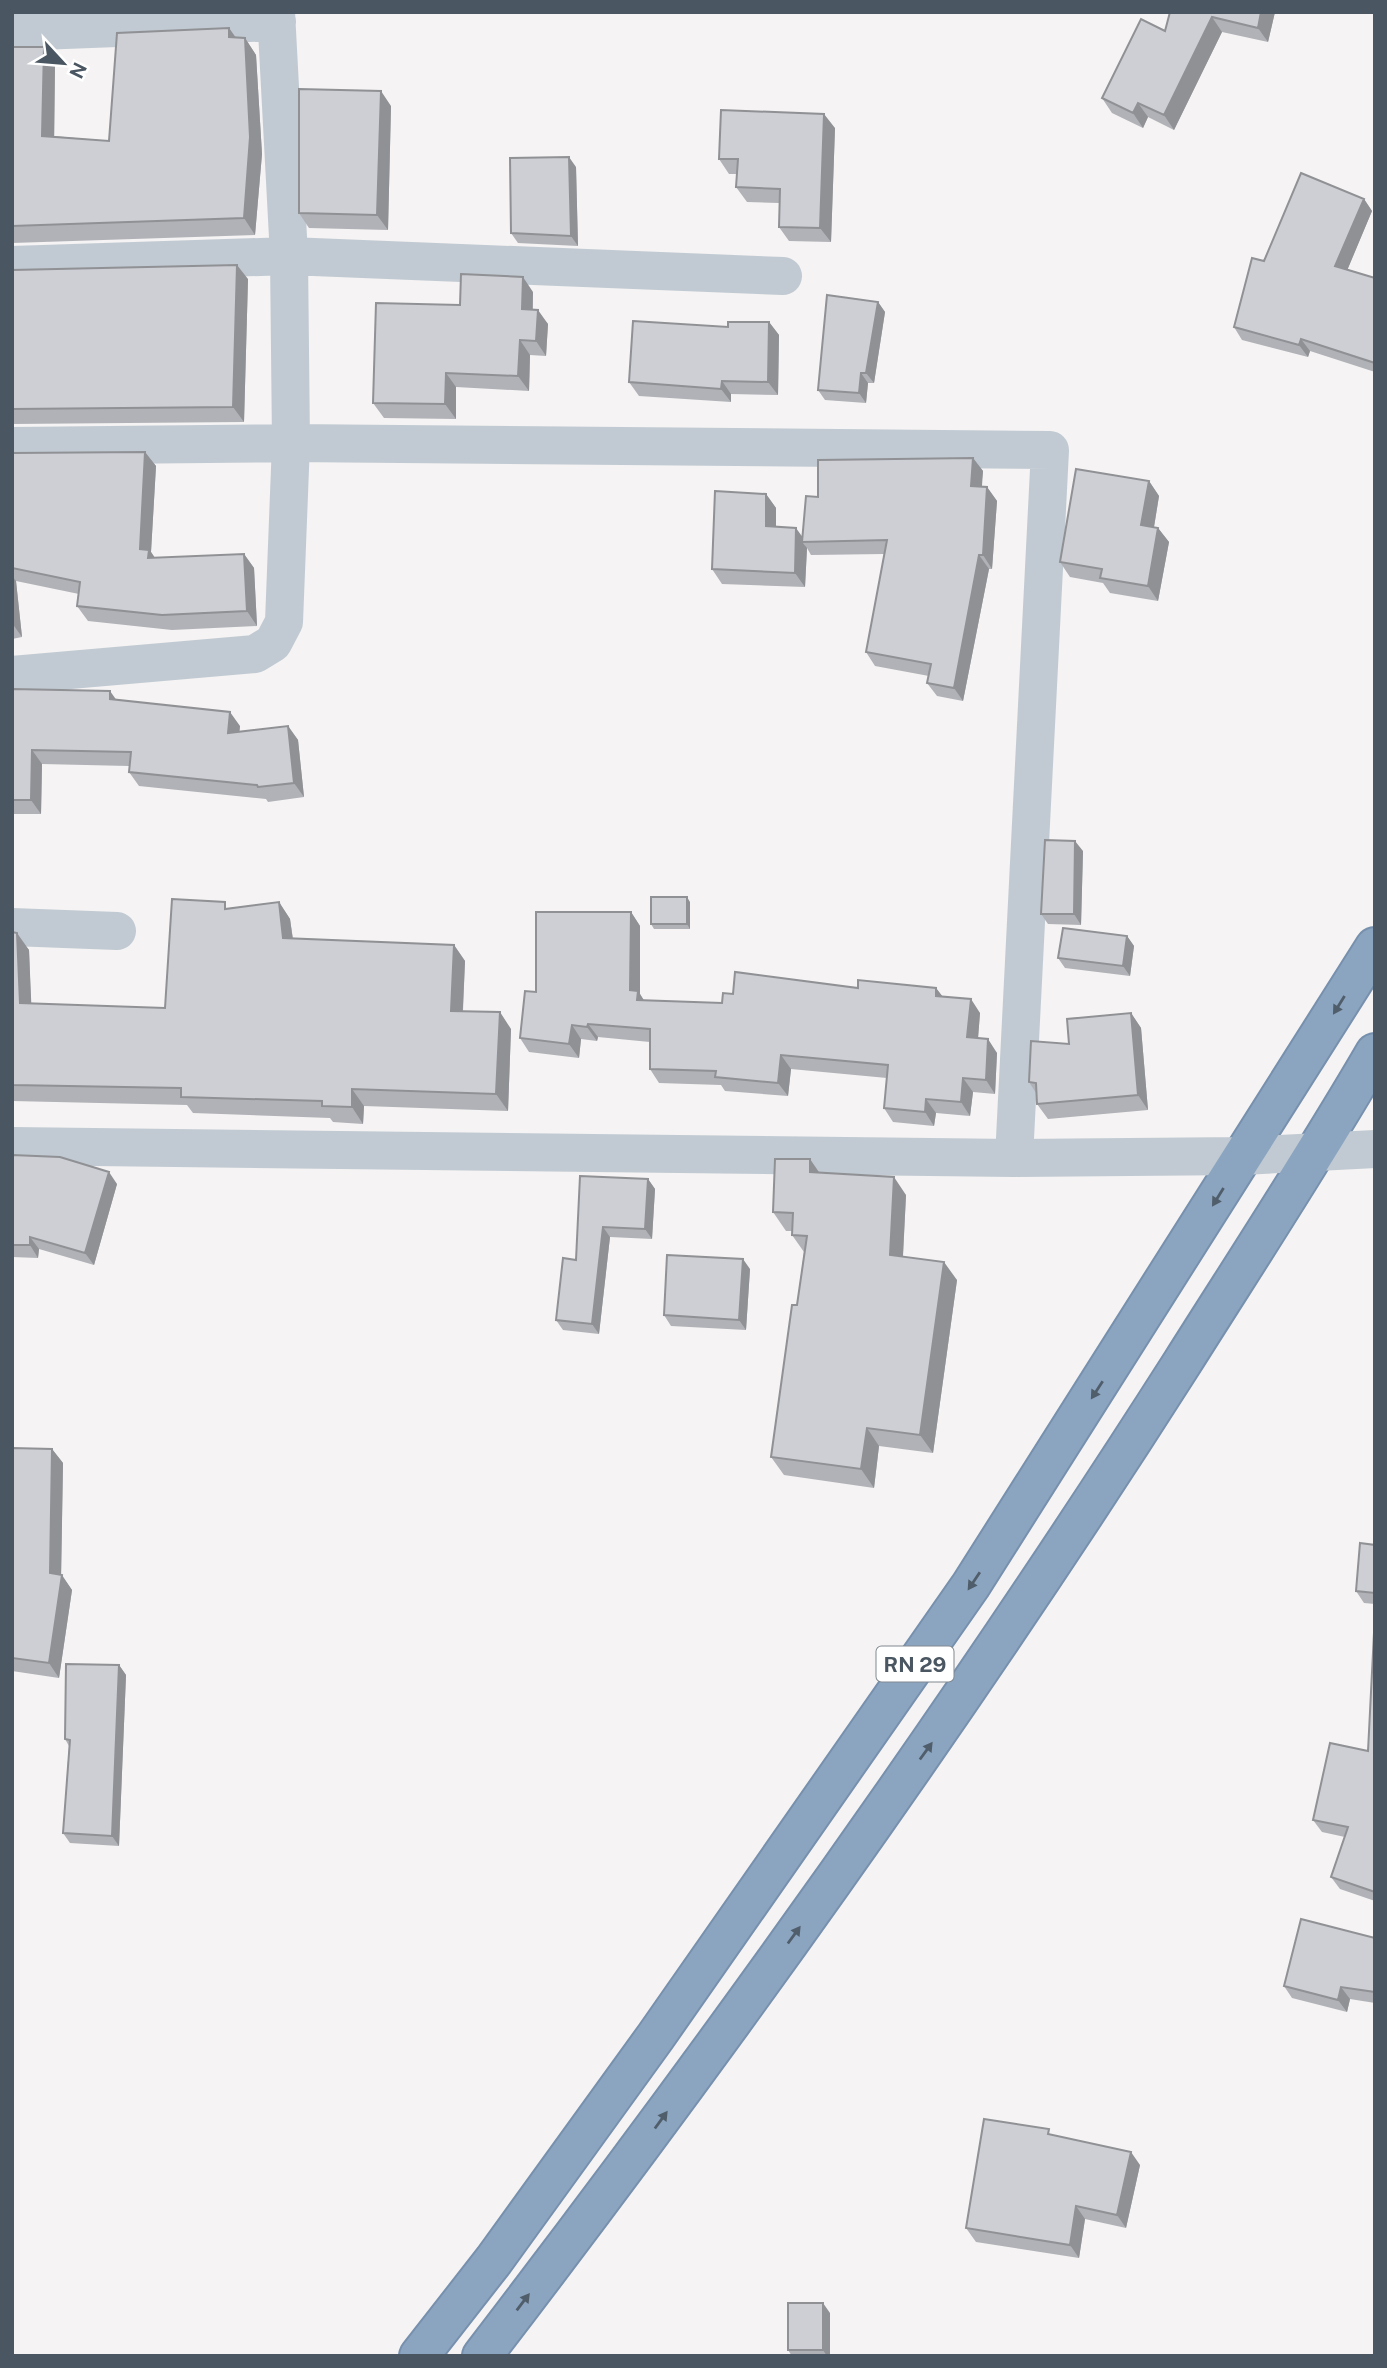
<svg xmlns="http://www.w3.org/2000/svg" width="1387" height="2368" font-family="'Public Sans',sans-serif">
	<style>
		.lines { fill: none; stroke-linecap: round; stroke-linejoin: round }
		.highway-casing { stroke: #7690ad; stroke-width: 42 }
		.minor { stroke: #c1cad2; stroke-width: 38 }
		.highway { stroke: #8ba5c1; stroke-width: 38 }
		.wall { fill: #b0b2b7 }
		.shaded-wall { fill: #909195 }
		.building { fill: #cdcfd5; stroke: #909195; stroke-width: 2 }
		.oneway { fill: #505e6b }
		.labels { text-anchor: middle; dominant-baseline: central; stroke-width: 6; stroke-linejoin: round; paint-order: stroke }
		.shield { fill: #fff; stroke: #808990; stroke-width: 2 }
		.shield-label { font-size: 21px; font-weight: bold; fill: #4a5661 }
	</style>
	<rect width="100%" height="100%" fill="#f5f3f3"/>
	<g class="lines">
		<defs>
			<path id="highway" d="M419,2356L494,2260L656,2036L971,1585L1375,947
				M482,2356C729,2034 964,1705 1182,1363C1247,1260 1314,1158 1375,1053"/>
		</defs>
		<use href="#highway" class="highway-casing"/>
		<path class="minor" d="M12,32L277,22
			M12,265L289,256L276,12
			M12,446L291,443L1050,450L1014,1158
			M12,675L255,654L273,643L284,622L291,443L289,256L783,276
			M12,927L117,931
			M12,1146L1014,1158L1243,1156L1375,1149"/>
		<use href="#highway" class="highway"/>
	</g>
	<path class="wall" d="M1170,12H1275L1268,42L1222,32L1174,130L1148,117L1143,128L1112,113L1102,98L1165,31Z
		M229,28L236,38H245L256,55L262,154L255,235L12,243V47L55,64L54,136L109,141Z
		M391,106L388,230L309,228L299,213Z
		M835,128L831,242L789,241L779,227V203L747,202L736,187L737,174H729L719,159Z
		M576,167L578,246L518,243L511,233Z
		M1364,199L1372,211L1347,270L1375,278V372L1310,351L1308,357L1242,340L1234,327L1264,261Z
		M12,270L248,279L244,422L12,424Z
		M533,292V310L548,324L546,356L530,355L529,391L456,387V419L384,418L373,403L460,305Z
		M878,302L885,312L874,383H868L866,403L825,400L818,390Z
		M769,322L779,335L778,395L731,394V402L639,396L629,382L728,327Z
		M145,452L156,466L151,552L155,558L244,554L254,568L257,626L172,630L88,621L77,606L79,594L16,581L22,637L12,639V453Z
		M973,458L983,471L981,487H987L997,501L992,569H989L963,701L937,696L927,683L929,676L875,666L866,652L884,554L811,555L807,548L805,587L722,584L712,569L766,494L776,508V527L802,536L818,497Z
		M1149,481L1159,496L1154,527L1158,528L1169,542L1158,601L1110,593L1103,583L1070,577L1060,562Z
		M12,689L116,700L240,726L239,732L288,726L298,740L304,797L268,802L266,799L139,786L129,772V766L42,764L41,814H12Z
		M1083,851L1081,925L1048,924L1041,914Z
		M279,902L290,919L293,939L454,945L465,961L463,1011L511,1029L508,1111L364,1106L363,1124L333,1122L330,1118L193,1113L187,1105L12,1101V932L29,950L31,1004L165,1008L230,908Z
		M690,902V929H654L651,924Z
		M631,912L640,926V994L644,1001L722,1003L733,994L858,988H936L942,996L980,1013L978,1038L997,1053L995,1094L973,1092L970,1116L936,1113L934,1126L893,1122L884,1108L887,1078L791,1069L788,1096L725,1091L721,1085L659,1083L650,1069V1042L598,1037L597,1041L581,1039L579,1058L529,1052L520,1038L536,992Z
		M1127,936L1134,946L1130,976L1065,968L1058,958Z
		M1131,1013L1141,1028L1148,1110L1048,1119L1037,1104L1036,1093L1029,1082L1069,1044Z
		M12,1155L117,1184L94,1265L39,1249L38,1258L12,1257Z
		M820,1173L906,1195L903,1257L957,1280L933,1453L879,1446L874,1488L784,1475L771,1457L797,1305L804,1252L792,1235L793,1231H786L773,1212Z
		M580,1176L648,1179L655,1189L652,1239L610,1237L599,1334L563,1330L556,1320L576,1260Z
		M750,1269L746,1330L671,1326L664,1315Z
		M12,1448L52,1449L63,1463L61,1575L72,1590L59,1678L12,1671Z
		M1375,1545V1604L1364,1603L1356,1591Z
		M1375,1613V1901L1340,1889L1331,1877L1345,1837L1322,1832L1313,1820L1368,1751Z
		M119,1665L126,1675L119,1846L70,1843L63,1833L69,1746L65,1739Z
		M1375,1938V2003L1350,1999L1347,2012L1292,1998L1284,1986Z
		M1053,2135L1140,2165L1126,2228L1085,2219L1079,2258L976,2242L966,2228Z
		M830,2313V2356H792L788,2350Z"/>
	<path class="shaded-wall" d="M1261,12H1275L1268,42L1258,28Z
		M1212,17L1222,32L1174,130L1164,115Z
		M229,28L241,45L229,37Z
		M245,38L256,55L262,154L255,235L244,218Z
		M44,47L55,64L54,152L42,136Z
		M381,91L391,106L388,230L377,215Z
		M1138,103L1148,117L1143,128L1133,113Z
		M824,114L835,128L831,242L820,228Z
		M569,157L576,167L578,246L571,236Z
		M1364,199L1372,211L1344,278L1335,266Z
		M237,265L248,279L244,422L233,407Z
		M523,277L533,292L532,324L522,309Z
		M878,302L885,312L874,383L866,373Z
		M538,310L548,324L546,356L536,341Z
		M769,322L779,335L778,395L768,382Z
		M1301,339L1310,351L1308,357L1299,345Z
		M520,340L530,355L529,391L518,376Z
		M446,373L456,387V419L445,404Z
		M861,373L868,383L866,403L859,393Z
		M722,381L731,394V402L721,389Z
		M145,452L156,466L151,552L159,564L158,572L140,549Z
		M973,458L983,471L981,500L971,486Z
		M1149,481L1159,496L1152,539L1141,525Z
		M987,487L997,501L992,569L983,555Z
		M766,494L776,508V541L766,526Z
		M796,528L806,542H802L807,548L805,587L795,573Z
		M1158,528L1169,542L1158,601L1148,586Z
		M244,554L254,568L257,626L247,611Z
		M979,555L989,569L963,701L954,688Z
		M12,576L16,581L22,637L12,623Z
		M110,691L120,705L110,699Z
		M230,712L240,726L238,747L228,733Z
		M288,726L298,740L304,797L294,783Z
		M32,750L42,764L41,814L31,800Z
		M1075,841L1083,851L1081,925L1074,914Z
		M687,897L690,902V929L687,924Z
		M279,902L290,919L295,955L283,938Z
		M631,912L640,926V994L647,1005L646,1014L630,990Z
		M17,933L29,950L32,1020L20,1003Z
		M1127,936L1134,946L1130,976L1123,966Z
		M454,945L465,961L462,1027L451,1011Z
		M936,988L946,1001L936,996Z
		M971,999L980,1013L977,1051L967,1037Z
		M500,1012L511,1029L508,1111L496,1094Z
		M1131,1013L1141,1028L1148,1110L1138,1095Z
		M588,1024L598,1037L597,1041L587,1027Z
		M572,1025L581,1039L579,1058L569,1044Z
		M988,1039L997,1053L995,1094L986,1080Z
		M781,1055L791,1069L788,1096L778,1083Z
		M963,1078L973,1092L970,1116L961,1102Z
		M352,1089L364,1106L363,1124L352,1107Z
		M926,1099L936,1113L934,1126L925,1112Z
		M810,1159L823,1178L810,1172Z
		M109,1172L117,1184L94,1265L85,1253Z
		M894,1177L906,1195L902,1273L890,1255Z
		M648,1179L655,1189L652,1239L645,1229Z
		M603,1227L610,1237L599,1334L592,1324Z
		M30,1237L39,1249L38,1258L30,1245Z
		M743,1259L750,1269L746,1330L739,1320Z
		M944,1262L957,1280L933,1453L920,1435Z
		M867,1428L879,1446L874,1488L861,1469Z
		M52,1449L63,1463L61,1582L62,1575L72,1590L59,1678L49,1663Z
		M119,1665L126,1675L119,1846L112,1836Z
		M1341,1987L1350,1999L1347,2012L1338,2000Z
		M1131,2152L1140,2165L1126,2228L1117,2215Z
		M1076,2206L1085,2219L1079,2258L1070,2245Z
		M823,2303L830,2313V2356H827L823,2350Z"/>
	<path class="building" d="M1170,12H1261L1258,28L1212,17L1164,115L1138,103L1133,113L1102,98L1141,19L1165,31Z
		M229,28V37L245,38L250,137L244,218L12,226V47H44L42,136L109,141L117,33Z
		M299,89L381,91L377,215L299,213Z
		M721,110L824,114L820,228L779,227L780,189L736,187L738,159H719Z
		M569,157L571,236L511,233L510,158Z
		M1301,173L1364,199L1335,266L1375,278V363L1301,339L1299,345L1234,327L1252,258L1264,261Z
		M237,265L233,407L12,409V270Z
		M461,274L523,277L522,309L538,310L536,341L520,340L518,376L446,373L445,404L373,403L376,303L460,305Z
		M827,295L878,302L866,373H861L859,393L818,390Z
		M633,321L728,327V322H769L768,382L722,381L721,389L629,382Z
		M145,452L140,549L149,550L148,558L244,554L247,611L162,615L77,606L80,582L12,568V453Z
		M973,458L971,486L987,487L983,555H979L954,688L927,683L931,664L866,652L887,540L802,542L806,496L818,497V460Z
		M1076,469L1149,481L1141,525L1158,528L1148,586L1100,578L1102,569L1060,562Z
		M715,491L766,494V526L796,528L795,573L712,569Z
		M12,689L110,691V699L230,712L228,733L288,726L294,783L258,787L257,785L129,772L131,752L32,750L31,800H12Z
		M1045,840L1075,841L1074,914H1041Z
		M651,897H687V924H651Z
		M172,899L225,902V909L279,902L283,938L454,945L451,1011L500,1012L496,1094L352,1089V1107L322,1106V1101L181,1097V1088L12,1085V932L17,933L20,1003L165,1008Z
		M536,912H631L630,990L638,991L637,1000L722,1003L723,993L733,994L735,972L858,988V980L936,988V996L971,999L967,1037L988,1039L986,1080L963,1078L961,1102L926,1099L925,1112L884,1108L888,1065L781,1055L778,1083L715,1077L716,1071L650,1069V1029L588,1024L587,1027L572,1025L569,1044L520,1038L525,991L536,992Z
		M1063,928L1127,936L1123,966L1058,958Z
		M1131,1013L1138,1095L1037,1104L1036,1083L1029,1082L1031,1041L1069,1044L1067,1019Z
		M12,1155L60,1157L109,1172L85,1253L30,1237V1245H12Z
		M775,1159H810V1172L894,1177L890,1255L944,1262L920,1435L867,1428L861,1469L771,1457L792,1305H797L807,1236L792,1235L793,1213L773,1212Z
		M580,1176L648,1179L645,1229L603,1227L592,1324L556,1320L563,1258L576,1260Z
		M667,1255L743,1259L739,1320L664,1315Z
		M12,1448L52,1449L50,1573L62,1575L49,1663L12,1658Z
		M1360,1543L1375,1545V1593L1356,1591Z
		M1375,1613V1892L1331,1877L1348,1827L1313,1820L1330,1743L1368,1751Z
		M66,1664L119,1665L112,1836L63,1833L70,1740L65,1739Z
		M1301,1919L1375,1938V1992L1341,1987L1338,2000L1284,1986Z
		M984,2119L1049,2129L1048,2134L1131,2152L1117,2215L1076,2206L1070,2245L966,2228Z
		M788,2303H823V2350H788Z"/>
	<defs><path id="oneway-solid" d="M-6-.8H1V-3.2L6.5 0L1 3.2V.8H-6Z" transform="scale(1.75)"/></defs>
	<g class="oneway">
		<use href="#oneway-solid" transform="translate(1339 1005) rotate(122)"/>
		<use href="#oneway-solid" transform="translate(1218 1197) rotate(122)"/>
		<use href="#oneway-solid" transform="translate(1097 1390) rotate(123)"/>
		<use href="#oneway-solid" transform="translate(974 1581) rotate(124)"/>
		<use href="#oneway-solid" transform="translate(926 1751) rotate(-54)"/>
		<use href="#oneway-solid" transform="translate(794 1935) rotate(-54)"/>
		<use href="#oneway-solid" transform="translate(661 2120) rotate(-54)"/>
		<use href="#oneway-solid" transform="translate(523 2302) rotate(-53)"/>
	</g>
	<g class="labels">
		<rect class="shield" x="876.5" y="1646.5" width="77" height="35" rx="5"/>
		<g class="shield-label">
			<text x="915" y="1664">RN 29</text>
		</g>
	</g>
	<rect width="1387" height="2368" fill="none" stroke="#4a5661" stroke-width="28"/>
	<g transform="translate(63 63) rotate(116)" stroke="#ffffff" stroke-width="5" paint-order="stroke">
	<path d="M0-5L12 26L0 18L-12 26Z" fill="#4a5661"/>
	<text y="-10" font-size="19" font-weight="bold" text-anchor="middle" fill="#4a5661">N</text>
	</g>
</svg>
